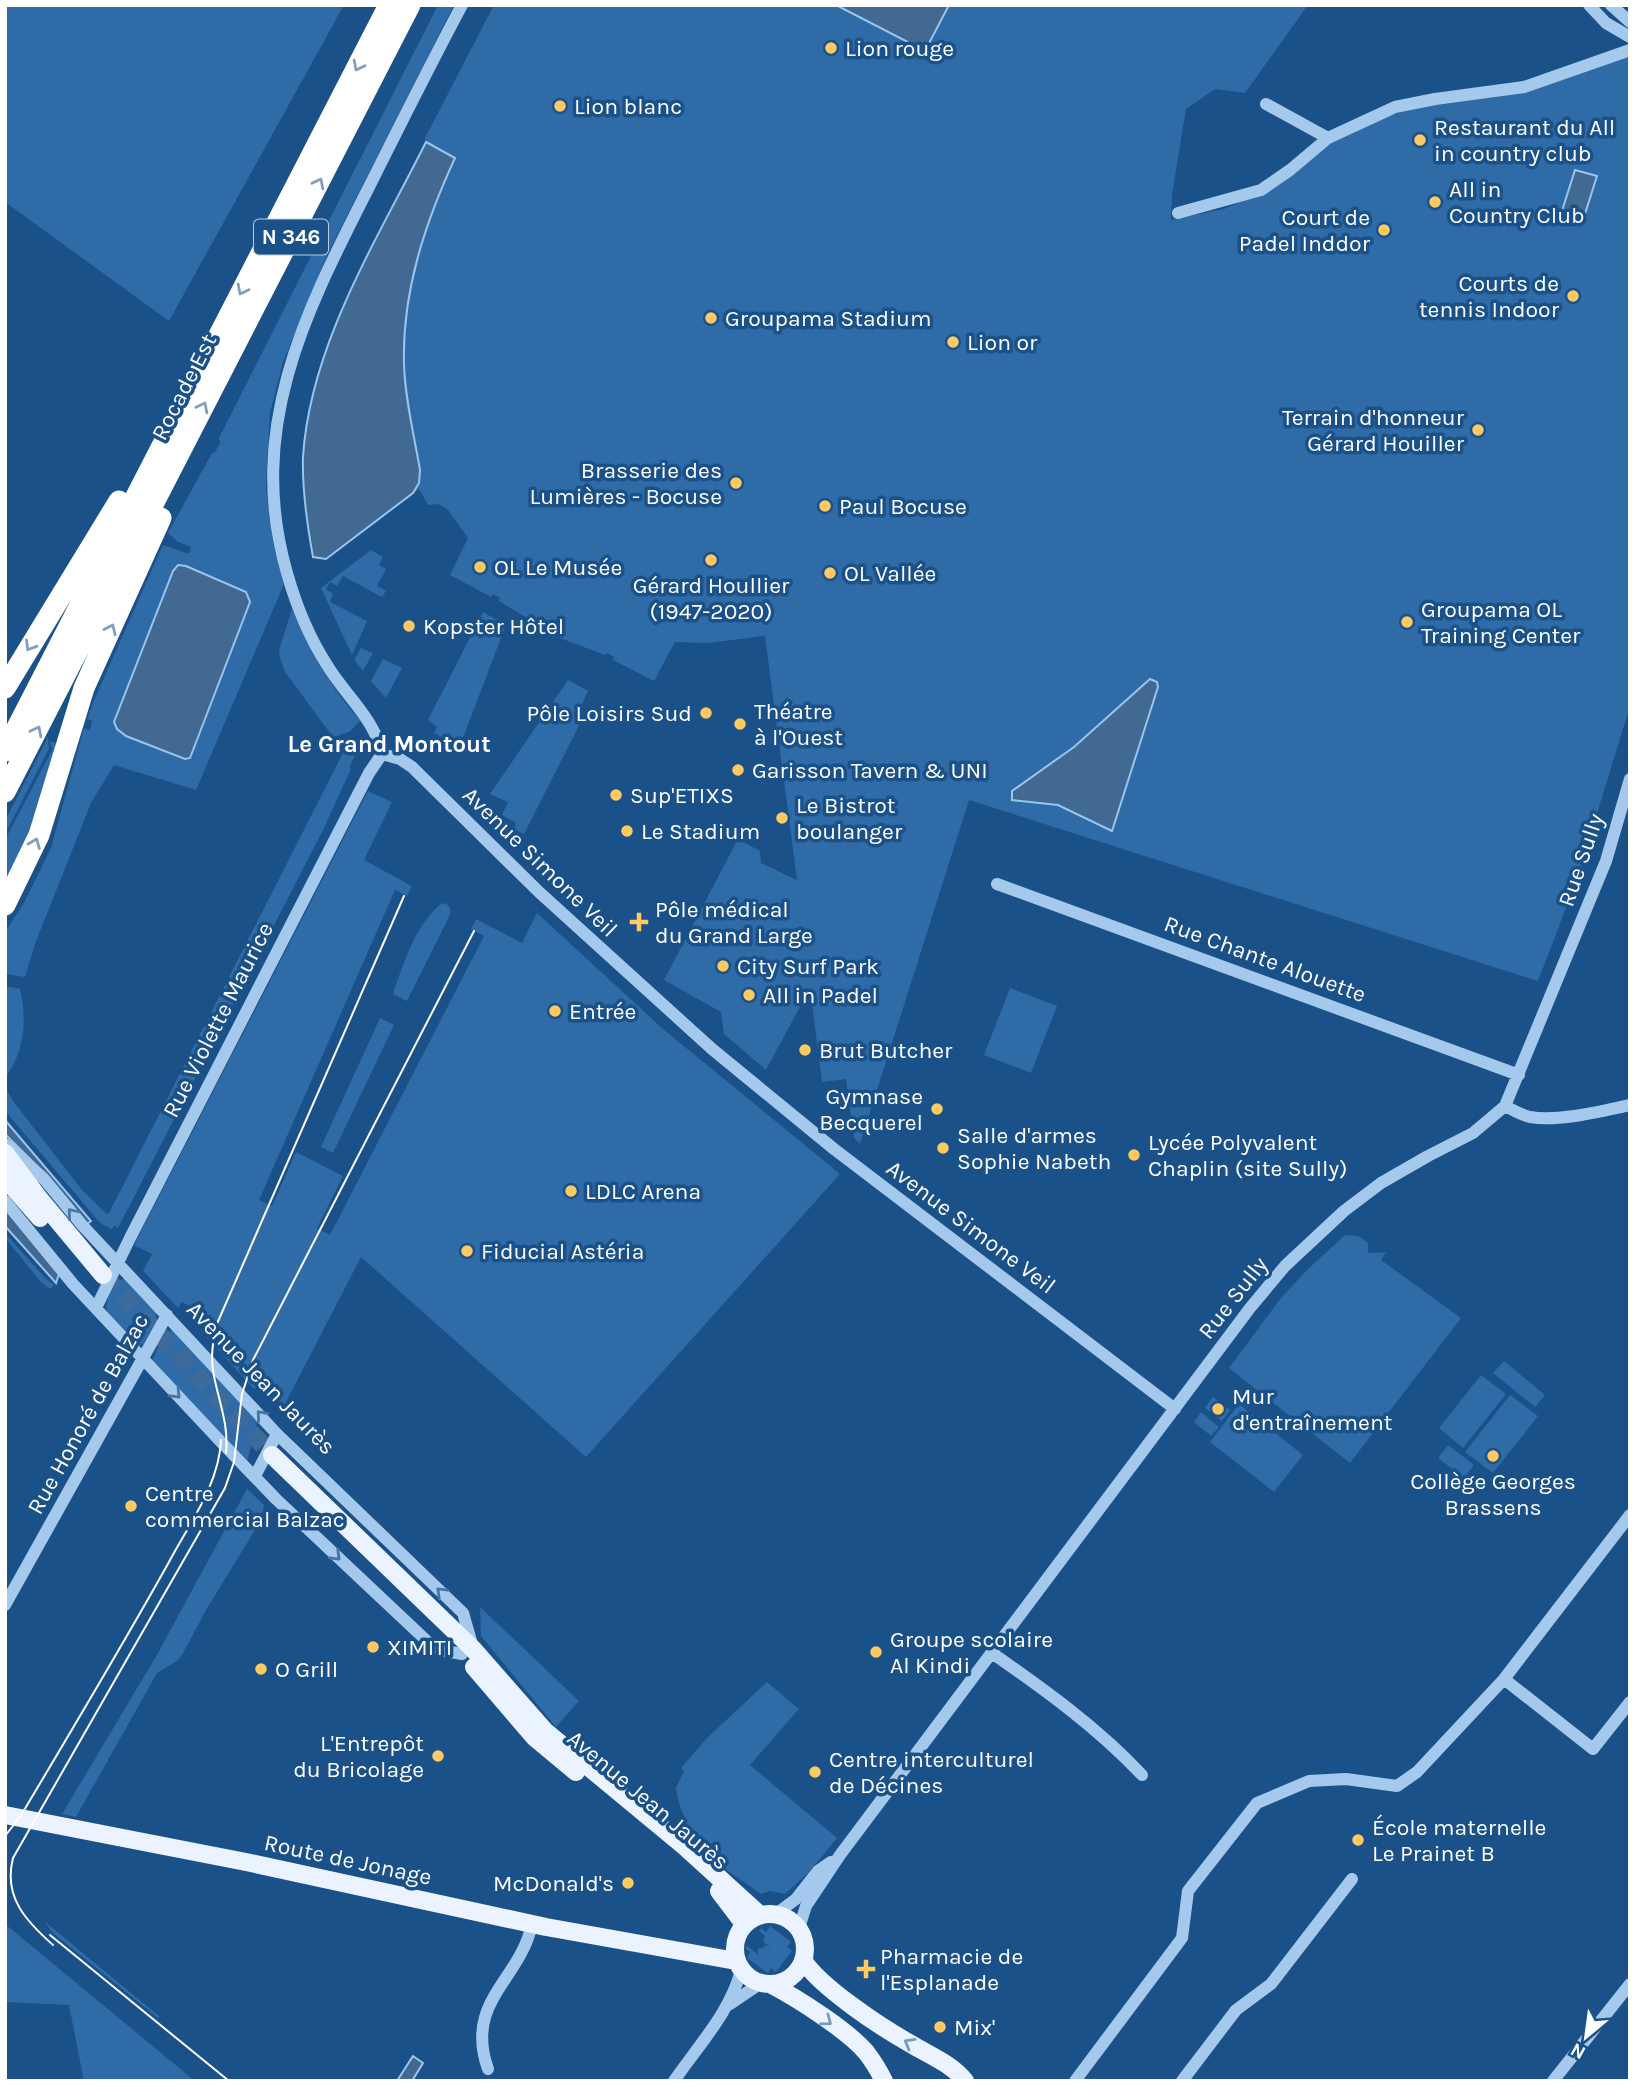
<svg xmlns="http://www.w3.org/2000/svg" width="1635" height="2086" font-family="Karla,sans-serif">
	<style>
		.green { fill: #2e6ba7 }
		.water { fill: #416992; stroke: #98c5ef; stroke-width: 2 }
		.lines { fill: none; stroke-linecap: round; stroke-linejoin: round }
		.major-tunnel { stroke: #3d6b9b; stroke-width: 18; stroke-dasharray: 18 9; stroke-linecap: butt }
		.minor { stroke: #a5c9ed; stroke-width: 12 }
		.major { stroke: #eaf3ff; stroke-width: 18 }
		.highway { stroke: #fff; stroke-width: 21 }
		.tram { stroke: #fff; stroke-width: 2 }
		.oneway { stroke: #829fbe }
		.oneway2 { stroke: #4475a7 }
		.oneway3 { stroke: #789abe }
		.poi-dot { fill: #fec961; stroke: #1b5189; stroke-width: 2.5 }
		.labels { text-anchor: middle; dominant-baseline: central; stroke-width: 7; stroke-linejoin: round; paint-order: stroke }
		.shield { fill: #1b5189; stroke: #bbcbdc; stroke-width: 2 }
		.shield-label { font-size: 21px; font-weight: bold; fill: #fff }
		.poi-label { font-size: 23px; fill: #fff; stroke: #1b5189; text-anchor: start }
		.street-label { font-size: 23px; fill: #fff; stroke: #1b5189 }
		.neighbourhood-label { font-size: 24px; font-weight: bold; fill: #fff; stroke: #1b5189 }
	</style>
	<rect width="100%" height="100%" fill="#1b5189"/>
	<path class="green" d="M5,5H344L169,321L5,202Z
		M438,5H454L328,253L283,362L270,413L266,486L273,543L284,584L196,790L114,765L91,803L35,944L25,977L5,974V932L24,903L51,848L84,728L90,730L92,721L87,719L95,698L163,545L189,554L191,547L178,542L168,533L212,453L215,452L220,443L219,438Z
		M494,5H1308L1245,93L1215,89L1186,109L1172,195L1171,220L1224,209L1266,191L1331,142L1379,119L1427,104L1630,56V706L1576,882L1538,981L969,800L860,1144L854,1138L846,1079L822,1082L810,988L766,1070L724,1034L721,1012L664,980L738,839L760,851L761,863L797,880L765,636L708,643L675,642L654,681L613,660L614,657L607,653L605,655L560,638L499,601L500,598L493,594L491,597L450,575L468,538L448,510L439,504L428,505L419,489L326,559L313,557C307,523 301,490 304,456C311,343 376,241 426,142L425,138Z
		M371,550L383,557L379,565L386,569L377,586L386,591L382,597L343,576L337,586L330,582L326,589L333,594L330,602L367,621L352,655L321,588Z
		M292,609C309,650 331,687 360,721L349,732L333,737L285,672L280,658L279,650Z
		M483,612L506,625L458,751L444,743L445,739L434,733L437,727L428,720Z
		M361,648L373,653L363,671L354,660Z
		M383,659L402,668L386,698L371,681Z
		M568,680L588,691L578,713L584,716L524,834L514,829L516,823L502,815L508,802L490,794Z
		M48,737L49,749L5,834V821Z
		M50,741L58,744L44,805L5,892V840L52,750Z
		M358,749L349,768L351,769L323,830L118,1228L114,1226L112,1229L100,1223L6,1112L5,1087L13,1101L82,1190L107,1214L109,1213L344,751Z
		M368,791L392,802L364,860L412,886L407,896L395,890L259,1200L272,1206L296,1152L343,1176L317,1228L330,1235L484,936L471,929L476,919L522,943L537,913L663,1029L840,1174L586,1457L361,1257L285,1404L253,1388L201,1331L208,1316L182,1302L178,1308L143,1271L152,1254L134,1245Z
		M442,903L448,905L451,910L448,919L407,1001L393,994C404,962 415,925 442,903Z
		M5,986L20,989C27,1021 25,1051 5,1078Z
		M1010,988L1057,1006L1031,1073L984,1055Z
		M380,1018L394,1025L333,1153L321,1147Z
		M5,1233L46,1279L54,1285L50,1289L42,1283L5,1238Z
		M1345,1235L1358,1236L1368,1243V1253L1386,1252L1381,1260L1461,1318L1350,1463L1229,1368L1281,1298L1307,1270Z
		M123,1279L129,1280L156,1311V1323L143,1344L139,1345L107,1313C104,1301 112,1284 123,1279Z
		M173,1330L258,1419L247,1462L152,1361L164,1333Z
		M1504,1361L1545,1395L1535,1407L1493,1373Z
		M1481,1375L1506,1394L1463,1448L1439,1428Z
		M1510,1395L1538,1416L1493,1473L1465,1452Z
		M1213,1397L1230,1410L1222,1421L1205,1408Z
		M1239,1404L1303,1455L1274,1492L1210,1442Z
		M1201,1412L1219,1427L1211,1436L1194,1422Z
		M1448,1445L1474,1465L1464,1478L1438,1458Z
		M247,1489L264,1505L261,1520L206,1610L182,1655L177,1661L157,1673L76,1817L62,1814L158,1653Z
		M480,1607L579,1701L556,1727L481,1636Z
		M767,1682L799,1709L750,1765L837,1838L808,1873L785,1894L770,1891L761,1894L728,1871L702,1850L693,1838L679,1804L676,1788L684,1771L681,1768L707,1738Z
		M44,1921L160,2017L158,2018L53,1933Z
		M5,1924L195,2081H84L69,2005L5,2002Z
		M770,1926L791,1942L787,1947L792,1951L776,1972L771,1968L768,1973L747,1958L750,1952L745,1948L747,1946L759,1955L757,1951L759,1948H763L765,1945L771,1948L763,1941L765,1936L759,1931L761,1928L766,1932Z"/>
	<path class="water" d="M836,5H949L925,51Z
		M426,142L455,158C425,223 402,292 404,364C405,399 414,435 420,470L419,483L413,493L326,559L313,557C307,524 302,490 303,457C310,345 377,240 426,142Z
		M1575,170L1597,176L1583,220L1561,214Z
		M178,565L186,566L246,592L250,602L190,758L185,759L126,736L117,729L114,722L173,571Z
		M1150,679L1157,682L1158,687L1112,831L1058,805L1012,800V791L1074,747Z
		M5,1120L91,1221L87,1224L47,1176L5,1134Z
		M5,1208L59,1274L56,1283L5,1226Z
		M413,2056L423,2063L412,2081H397Z"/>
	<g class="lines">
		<path class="major-tunnel" d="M103,1275L272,1455"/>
		<path class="minor" d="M1589,5L1606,23L1630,37
			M1611,5L1630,22
			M1266,104L1328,138
			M1178,213L1261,190L1290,170L1328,138L1395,107L1435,99L1524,87L1630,50
			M382,754L400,759L412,767L539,892L712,1049L834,1149L1175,1409
			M382,754C375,719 345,695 327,665C309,637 296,605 287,573C245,427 306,311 370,185C400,125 430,65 462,5
			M997,884L1519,1075
			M1505,1106C1513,1110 1521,1115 1530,1117C1559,1122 1601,1111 1630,1105
			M5,1144L44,1179L82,1225L277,1434L463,1613L473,1648
			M5,1201L73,1284L221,1442L276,1499L429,1643L440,1650L462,1654
			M96,1308L130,1238L369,773L382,754
			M255,1476L277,1434
			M5,1605L167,1315
			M992,1653C1045,1690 1098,1728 1142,1775
			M1504,1679L1593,1749L1630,1702
			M776,1914L796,1899L818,1871L831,1862
			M799,1928L806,1906L840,1855L1250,1308L1285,1266L1344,1211L1381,1183L1428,1156L1473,1133L1505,1106L1606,861L1630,779
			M730,2004L761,1983
			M488,2069C464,2001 520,1981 532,1924
			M674,2081C698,2046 731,2011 741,1970
			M1075,2081L1182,1938L1188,1891L1257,1803L1309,1781L1346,1779L1397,1786L1417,1772L1504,1679L1630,1515
			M1182,2081L1236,2010L1271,1984L1352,1879
			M1553,2081L1630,1984"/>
		<path class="major" d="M5,1153L38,1197L103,1275
			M5,1178L40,1218
			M272,1455L473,1649L545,1731L684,1846L760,1915
			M474,1667L534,1737L576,1772
			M5,1815L246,1862L546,1927L736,1961
			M719,1891L744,1924
			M735 1949a35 35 0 1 1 70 0a35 35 0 1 1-70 0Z
			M803,1960C820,1987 882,2028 911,2044C929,2055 952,2064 965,2081
			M770,1984C797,1998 847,2030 866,2052C873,2061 879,2071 884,2081"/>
		<path class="highway" d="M5,688L119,501
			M5,751L389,5
			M5,792L410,5
			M5,905L39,835L84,688L161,518"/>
		<path class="tram" d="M226,1453C229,1425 219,1402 214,1376C210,1359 213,1342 216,1326L404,896
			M5,1836L20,1817C70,1733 121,1648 169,1562C189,1524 219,1485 221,1440
			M50,1935L229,2081
			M53,1945C26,1921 3,1897 13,1858L225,1488L234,1462L242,1394L253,1360L474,931"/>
	</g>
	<defs><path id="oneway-chevron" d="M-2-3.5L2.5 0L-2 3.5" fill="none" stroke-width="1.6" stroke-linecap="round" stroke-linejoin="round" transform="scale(1.75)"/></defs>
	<g class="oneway">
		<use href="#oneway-chevron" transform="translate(358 66) rotate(117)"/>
		<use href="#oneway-chevron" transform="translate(319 183) rotate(-63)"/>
		<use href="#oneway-chevron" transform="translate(242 290) rotate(117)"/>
		<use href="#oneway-chevron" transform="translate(203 407) rotate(-63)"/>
		<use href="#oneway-chevron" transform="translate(111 629) rotate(-65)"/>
		<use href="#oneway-chevron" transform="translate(30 646) rotate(121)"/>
		<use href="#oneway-chevron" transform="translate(37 731) rotate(-63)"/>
		<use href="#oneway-chevron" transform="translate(35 843) rotate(-68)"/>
	</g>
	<g class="oneway2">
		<use href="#oneway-chevron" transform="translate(72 1213) rotate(-130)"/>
		<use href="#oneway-chevron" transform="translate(176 1394) rotate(46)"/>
		<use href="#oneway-chevron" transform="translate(261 1415) rotate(-131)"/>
		<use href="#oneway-chevron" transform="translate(336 1556) rotate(44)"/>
		<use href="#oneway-chevron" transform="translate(441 1592) rotate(-136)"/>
	</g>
	<g class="oneway3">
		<use href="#oneway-chevron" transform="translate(827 2021) rotate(37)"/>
		<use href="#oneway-chevron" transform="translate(909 2043) rotate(-150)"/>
	</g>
	<g class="poi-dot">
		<circle cx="831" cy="48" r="7"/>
		<circle cx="560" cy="106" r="7"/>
		<circle cx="1420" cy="140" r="7"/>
		<circle cx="1435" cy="202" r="7"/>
		<circle cx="1384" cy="230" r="7"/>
		<circle cx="1573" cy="296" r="7"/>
		<circle cx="711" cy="318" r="7"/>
		<circle cx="953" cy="342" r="7"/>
		<circle cx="1478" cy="430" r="7"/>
		<circle cx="736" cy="483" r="7"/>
		<circle cx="825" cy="506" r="7"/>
		<circle cx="711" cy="560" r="7"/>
		<circle cx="480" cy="567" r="7"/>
		<circle cx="830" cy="573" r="7"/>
		<circle cx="1407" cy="622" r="7"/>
		<circle cx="409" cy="626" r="7"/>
		<circle cx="706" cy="713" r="7"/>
		<circle cx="740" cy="724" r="7"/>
		<circle cx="738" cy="770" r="7"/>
		<circle cx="616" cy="795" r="7"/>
		<circle cx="782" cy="818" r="7"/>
		<circle cx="627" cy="831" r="7"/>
		<path d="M635.5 911.5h7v7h7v7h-7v7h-7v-7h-7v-7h7z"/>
		<circle cx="723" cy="966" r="7"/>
		<circle cx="749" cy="995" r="7"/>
		<circle cx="555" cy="1011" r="7"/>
		<circle cx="805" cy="1050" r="7"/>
		<circle cx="937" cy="1109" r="7"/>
		<circle cx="943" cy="1148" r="7"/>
		<circle cx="1134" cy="1155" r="7"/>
		<circle cx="571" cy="1191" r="7"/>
		<circle cx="467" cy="1251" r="7"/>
		<circle cx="1218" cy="1409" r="7"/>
		<circle cx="1493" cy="1456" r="7"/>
		<circle cx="131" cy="1506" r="7"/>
		<circle cx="373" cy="1647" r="7"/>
		<circle cx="876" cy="1652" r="7"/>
		<circle cx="261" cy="1669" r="7"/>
		<circle cx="438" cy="1756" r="7"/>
		<circle cx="815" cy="1772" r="7"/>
		<circle cx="1358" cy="1840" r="7"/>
		<circle cx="628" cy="1883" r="7"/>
		<path d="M862.5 1958.5h7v7h7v7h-7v7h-7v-7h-7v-7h7z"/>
		<circle cx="940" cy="2027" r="7"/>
	</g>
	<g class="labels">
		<rect class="shield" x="254" y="219.5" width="74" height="35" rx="5"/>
		<g class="shield-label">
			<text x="291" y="237">N 346</text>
		</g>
		<g class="poi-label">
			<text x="845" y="48">Lion rouge</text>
			<text x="574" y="106">Lion blanc</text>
			<text x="1434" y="127">Restaurant du All<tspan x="1434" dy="26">in country club</tspan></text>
			<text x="1449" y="189">All in<tspan x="1449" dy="26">Country Club</tspan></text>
			<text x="1370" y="217" text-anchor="end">Court de<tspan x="1370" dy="26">Padel Inddor</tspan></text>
			<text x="1559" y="283" text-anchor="end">Courts de<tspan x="1559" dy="26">tennis Indoor</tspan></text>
			<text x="725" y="318">Groupama Stadium</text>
			<text x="967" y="342">Lion or</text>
			<text x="1464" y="417" text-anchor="end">Terrain d'honneur<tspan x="1464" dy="26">Gérard Houiller</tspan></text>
			<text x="722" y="470" text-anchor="end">Brasserie des<tspan x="722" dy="26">Lumières - Bocuse</tspan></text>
			<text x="839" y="506">Paul Bocuse</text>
			<text x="494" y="567">OL Le Musée</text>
			<text x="844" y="573">OL Vallée</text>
			<text x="711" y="585" text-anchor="middle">Gérard Houllier<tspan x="711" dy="26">(1947-2020)</tspan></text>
			<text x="1421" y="609">Groupama OL<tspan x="1421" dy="26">Training Center</tspan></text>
			<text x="423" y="626">Kopster Hôtel</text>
			<text x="754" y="711">Théatre<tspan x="754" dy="26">à l'Ouest</tspan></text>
			<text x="692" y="713" text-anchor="end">Pôle Loisirs Sud</text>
			<text x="752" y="770">Garisson Tavern &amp; UNI</text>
			<text x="630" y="795">Sup'ETIXS</text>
			<text x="796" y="805">Le Bistrot<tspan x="796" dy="26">boulanger</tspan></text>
			<text x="641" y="831">Le Stadium</text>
			<text x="655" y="909">Pôle médical<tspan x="655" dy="26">du Grand Large</tspan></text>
			<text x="737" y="966">City Surf Park</text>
			<text x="763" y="995">All in Padel</text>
			<text x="569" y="1011">Entrée</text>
			<text x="819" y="1050">Brut Butcher</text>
			<text x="923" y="1096" text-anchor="end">Gymnase<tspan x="923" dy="26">Becquerel</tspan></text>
			<text x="957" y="1135">Salle d'armes<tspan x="957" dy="26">Sophie Nabeth</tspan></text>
			<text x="1148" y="1142">Lycée Polyvalent<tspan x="1148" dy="26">Chaplin (site Sully)</tspan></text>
			<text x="585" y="1191">LDLC Arena</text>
			<text x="481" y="1251">Fiducial Astéria</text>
			<text x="1232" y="1396">Mur<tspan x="1232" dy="26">d'entraînement</tspan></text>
			<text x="1493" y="1481" text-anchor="middle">Collège Georges<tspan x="1493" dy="26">Brassens</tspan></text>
			<text x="145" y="1493">Centre<tspan x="145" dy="26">commercial Balzac</tspan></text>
			<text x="890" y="1639">Groupe scolaire<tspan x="890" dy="26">Al Kindi</tspan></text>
			<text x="387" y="1647">XIMITI</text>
			<text x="275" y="1669">O Grill</text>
			<text x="424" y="1743" text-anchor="end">L'Entrepôt<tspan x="424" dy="26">du Bricolage</tspan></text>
			<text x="829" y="1759">Centre interculturel<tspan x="829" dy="26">de Décines</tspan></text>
			<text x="1372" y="1827">École maternelle<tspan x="1372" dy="26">Le Prainet B</tspan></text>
			<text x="614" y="1883" text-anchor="end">McDonald's</text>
			<text x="880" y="1956">Pharmacie de<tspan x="880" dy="26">l'Esplanade</tspan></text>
			<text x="954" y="2027">Mix'</text>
		</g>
		<g class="street-label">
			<text transform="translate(184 387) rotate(-63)">Rocade Est</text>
			<text transform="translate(1581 860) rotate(-71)">Rue Sully</text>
			<text transform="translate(540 862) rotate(44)">Avenue Simone Veil</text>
			<text transform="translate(1265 959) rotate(20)">Rue Chante Alouette</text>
			<text transform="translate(218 1020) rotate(-63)">Rue Violette Maurice</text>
			<text transform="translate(971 1227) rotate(37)">Avenue Simone Veil</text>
			<text transform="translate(1233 1298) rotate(-52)">Rue Sully</text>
			<text transform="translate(261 1378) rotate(46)">Avenue Jean Jaurès</text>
			<text transform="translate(88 1414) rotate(-61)">Rue Honoré de Balzac</text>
			<text transform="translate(648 1800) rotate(40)">Avenue Jean Jaurès</text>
			<text transform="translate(348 1860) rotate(12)">Route de Jonage</text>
		</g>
		<g class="neighbourhood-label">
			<text x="389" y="744">Le Grand Montout</text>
		</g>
	</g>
	<rect width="1635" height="2086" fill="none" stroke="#ffffff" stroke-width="14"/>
	<g transform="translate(1586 2037) rotate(209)" stroke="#1b5189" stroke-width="5" paint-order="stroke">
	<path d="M0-5L12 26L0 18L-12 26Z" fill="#ffffff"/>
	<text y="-10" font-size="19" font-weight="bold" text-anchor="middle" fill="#ffffff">N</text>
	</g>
</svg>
